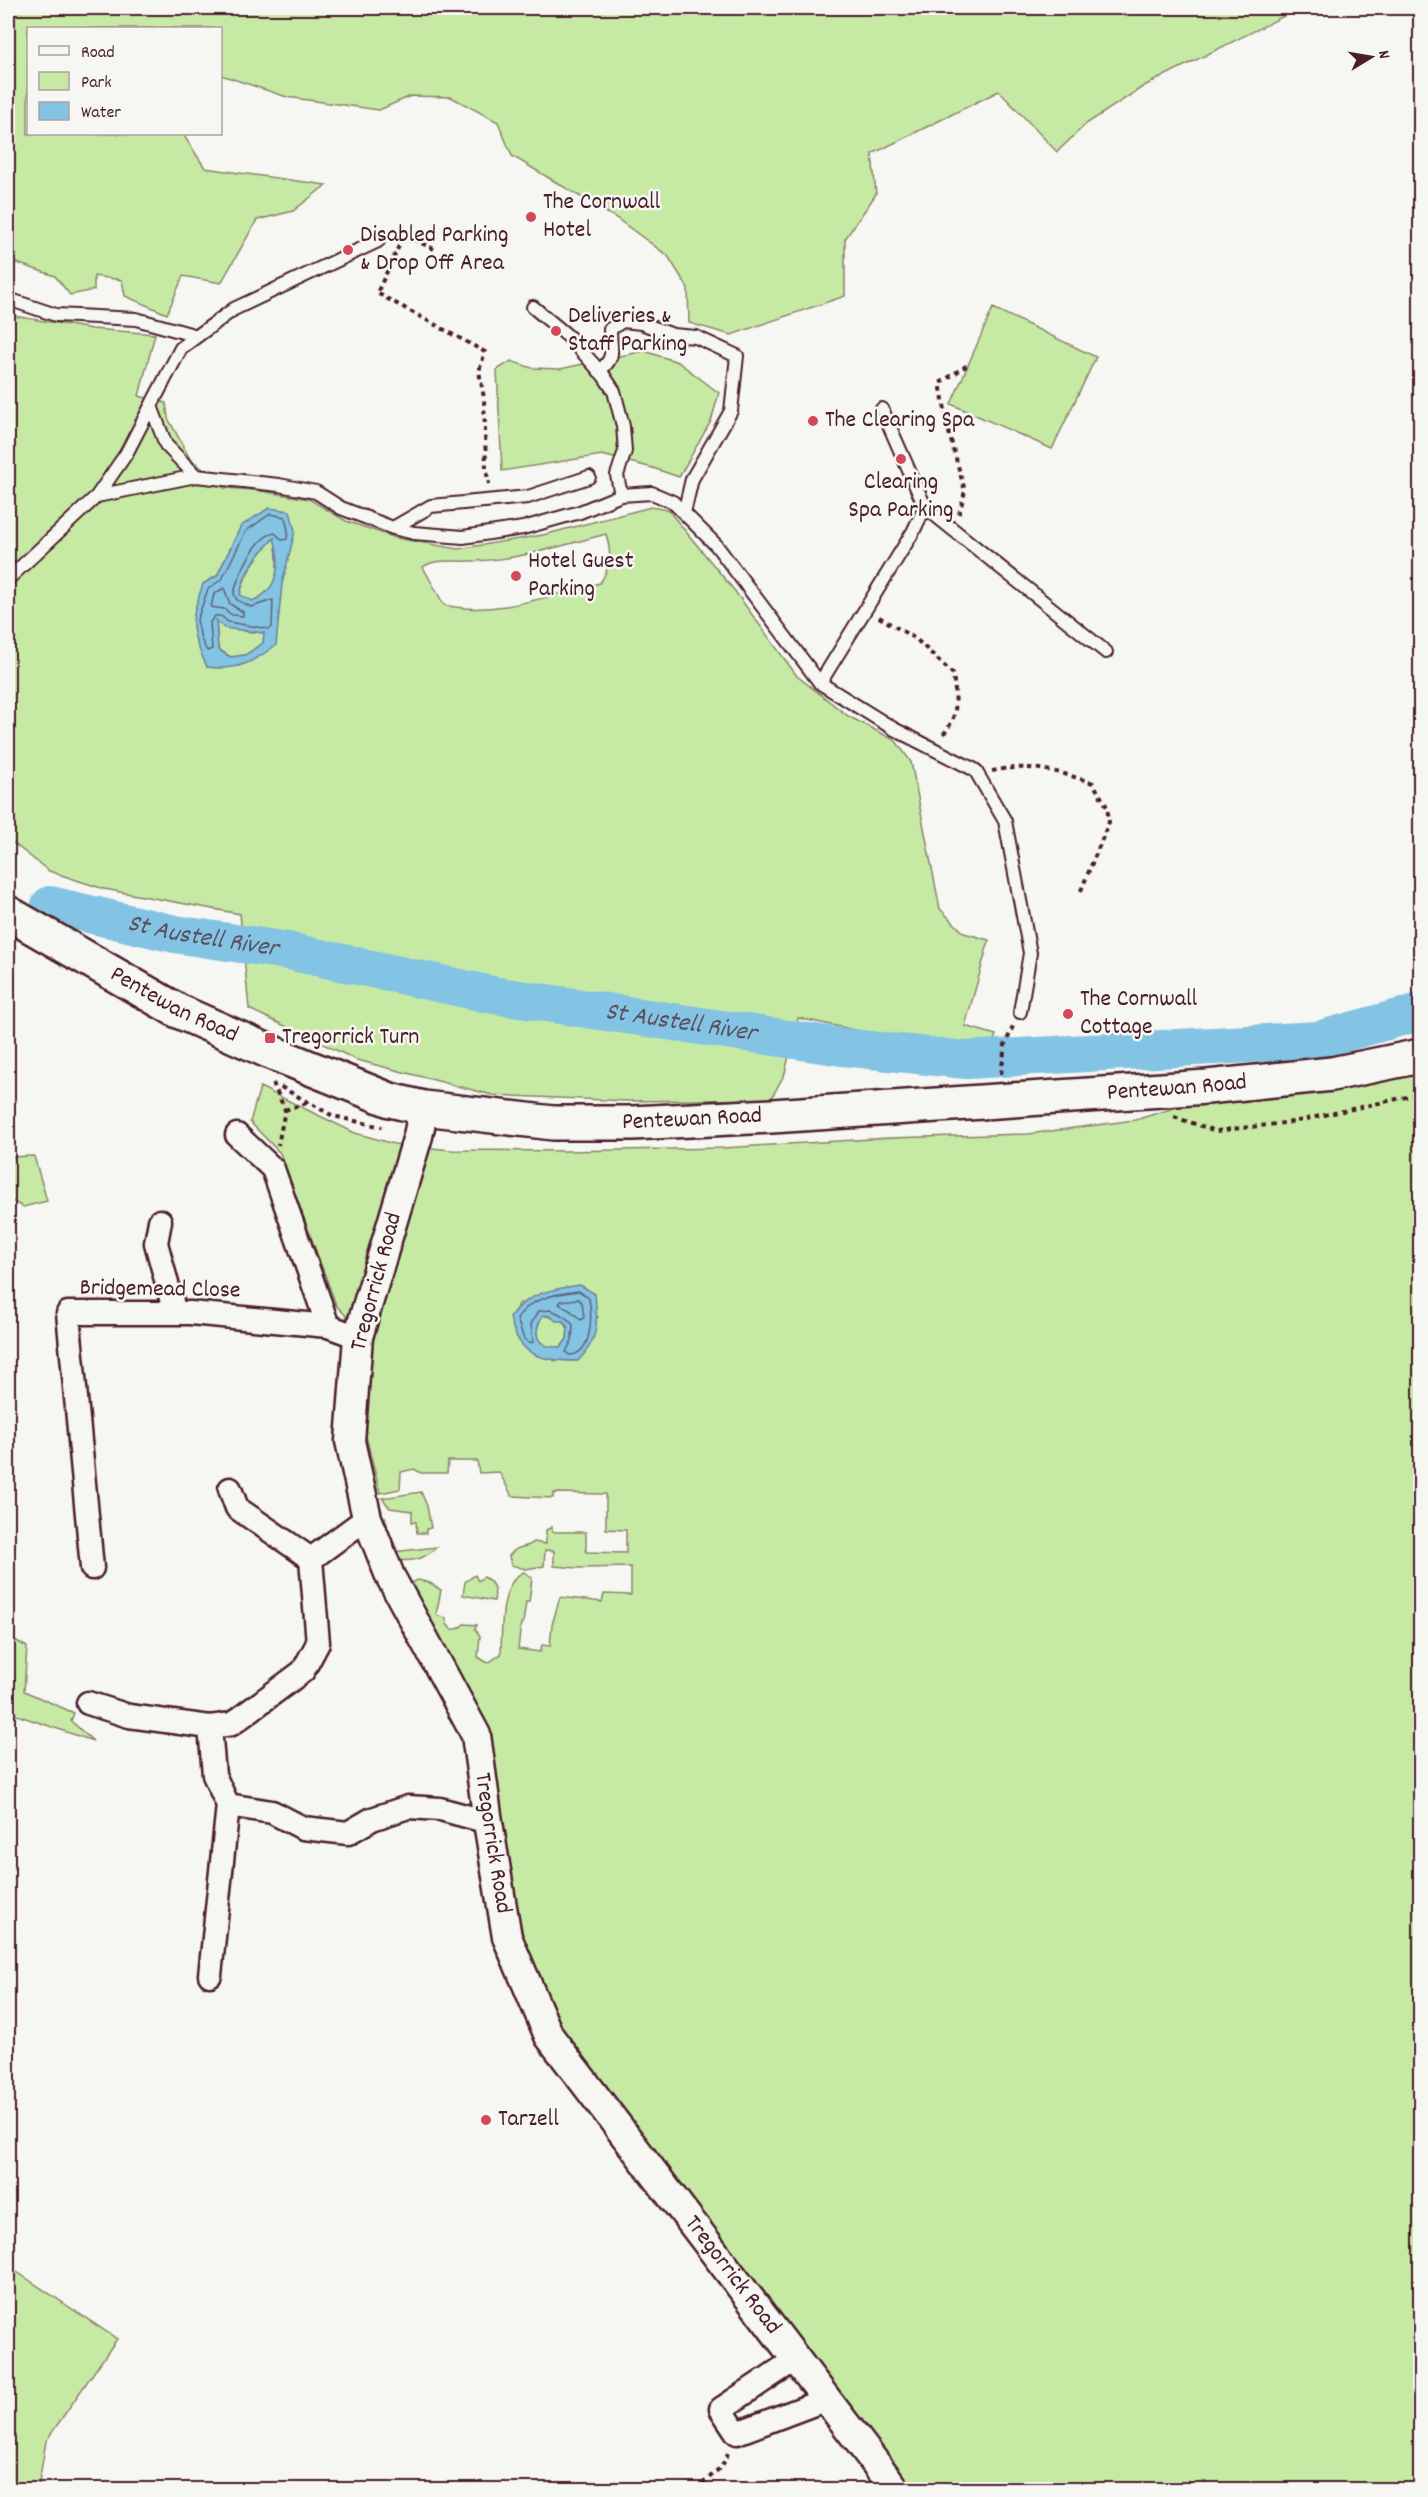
<svg xmlns="http://www.w3.org/2000/svg" width="1428" height="2497" font-family="Dekko,sans-serif">
	<style>
		.green { fill: #c6eaa4; stroke: #888468; stroke-width: 1.5; fill-rule: evenodd }
		.water { fill: #83c3e3; stroke: #6c8199; stroke-width: 1.5; fill-rule: evenodd }
		.lines { fill: none; stroke-linecap: round; stroke-linejoin: round }
		.shore { stroke: #616175; stroke-width: 1.5 }
		.river { stroke: #83c3e3; stroke-width: 38 }
		.service-casing { stroke: #4a1f2b; stroke-width: 16 }
		.minor-casing { stroke: #4a1f2b; stroke-width: 27 }
		.tertiary-casing { stroke: #4a1f2b; stroke-width: 33 }
		.secondary-casing { stroke: #4a1f2b; stroke-width: 38 }
		.path { stroke: #4a1f2b; stroke-width: 4; stroke-dasharray: 4.5 4.5; stroke-linecap: butt }
		.service { stroke: #f6f6f2; stroke-width: 12 }
		.minor { stroke: #f6f6f2; stroke-width: 22 }
		.tertiary { stroke: #f6f6f2; stroke-width: 28 }
		.secondary { stroke: #f6f6f2; stroke-width: 33 }
		.poi-dot { fill: #d1495b; stroke: #f6f6f2; stroke-width: 2 }
		.labels { text-anchor: middle; dominant-baseline: central; stroke-width: 5; stroke-linejoin: round; paint-order: stroke }
		.poi-label { font-size: 24px; fill: #4a1f2b; stroke: #f6f6f2; text-anchor: start }
		.street-label { font-size: 24px; fill: #4a1f2b; stroke: #f6f6f2 }
		.water-label { font-size: 26px; font-style: italic; fill: #5b5062; stroke: #f6f6f2 }
	</style>
	<rect width="100%" height="100%" fill="#f6f6f2"/>
	<filter id="ink" filterUnits="userSpaceOnUse"><feTurbulence type="fractalNoise" baseFrequency=".0167" numOctaves="2"/><feDisplacementMap in="SourceGraphic" scale="12" xChannelSelector="R" yChannelSelector="G"/><feConvolveMatrix kernelMatrix="1 2 1 2 8 2 1 2 1" color-interpolation-filters="sRGB"/></filter>
	<g filter="url(#ink)">
		<path class="green" d="M8,8H1300L1144,86L1086,124L1057,152L999,91L872,154L876,194L845,239V296L731,335L689,323L688,288L668,256L616,218L512,156L498,122L451,97L411,96L379,110L287,97L221,75L220,28H28V134H183L205,168L326,185L293,211L257,220L221,283L183,276L167,314L125,296L122,280L94,276V290L70,295L55,276L8,260Z
			M993,308L1096,357L1052,449L951,404Z
			M8,315L92,329L155,334L139,396L166,403L168,418L189,457L224,488L255,490L309,499L346,521L396,538L458,549L543,535L651,507L668,510L734,590L797,676L848,716L896,741L911,762L940,909L964,933L989,940L965,1026L996,1035L991,1048L921,1044L798,1018L785,1073L771,1099L628,1101L492,1095L357,1060L249,1009L240,914L104,889L49,871L8,839ZM241,526L294,531L262,655L207,667L203,584L217,576ZM606,534C612,555 611,566 600,583C550,595 495,617 444,605L423,567C436,558 452,562 468,561C514,561 561,546 606,534Z
			M644,351L678,362L719,393L711,421L679,477L653,468L602,455L502,471L497,370L511,361L532,368L560,369Z
			M275,537C278,564 283,589 252,601L240,595C245,571 258,555 275,537Z
			M216,619L244,631L264,633L263,643L245,655L231,657L218,649Z
			M1420,1070V2489H909L587,2083L514,1931L486,1740L408,1588L411,1583L418,1580L430,1583L441,1590L436,1615L446,1618L447,1624L451,1629H458L464,1624L477,1625L475,1629L480,1636L478,1657L488,1663L501,1654C502,1631 499,1582 524,1572L532,1578L529,1602H526L523,1623H521L518,1649L540,1652L542,1645L550,1646L552,1625L560,1597L602,1602L604,1594L631,1595V1567L579,1568L554,1566V1551L545,1550L544,1566L525,1569L511,1565L509,1556C519,1543 525,1550 534,1542L546,1544V1530L552,1527V1532H586V1552L626,1553V1530L606,1529V1494L554,1493L553,1498L512,1496L499,1472L479,1473L477,1461H448L447,1473H421L414,1469L401,1472L400,1489L380,1493L366,1436L362,1385L364,1335L336,1305L280,1153L250,1122L260,1087L355,1133L394,1144L451,1150L567,1151L723,1148L889,1138L1028,1134L1135,1120L1187,1104ZM520,1303L598,1317L555,1361L510,1317Z
			M34,1156L47,1201L23,1207L8,1199V1157Z
			M543,1315L563,1321L568,1328L567,1339L561,1347C537,1348 531,1336 543,1315Z
			M421,1492L427,1506L431,1528L426,1529V1533H417L416,1522H412V1511L390,1508L382,1498Z
			M385,1516L393,1552L437,1547C424,1559 414,1562 397,1560L383,1530Z
			M475,1575L478,1581L484,1577C494,1583 496,1590 494,1601L463,1595L465,1582Z
			M8,1636L27,1647L24,1691L74,1713L71,1721L93,1741L8,1712Z
			M8,2266L117,2339L46,2441L38,2489H8Z"/>
		<path class="water" d="M269,508L290,511L295,531L282,584L276,645C252,663 237,671 207,667C189,627 189,625 203,584L217,576L241,526ZM274,538C281,562 280,590 252,601L240,595C244,571 258,555 274,538ZM216,620L224,628L264,633L263,643L245,655L230,657L218,649Z
			M580,1285L595,1294C598,1322 599,1340 578,1361C542,1361 518,1357 510,1317C527,1293 552,1289 580,1285ZM543,1315L550,1316L556,1321H563L568,1328L567,1339L561,1347C537,1348 531,1336 543,1315Z"/>
		<g class="lines">
			<path class="shore" d="M270,514L285,517L288,531L287,539L282,540L275,533C256,535 237,577 234,594L237,600L251,607L273,600L272,627L269,629L228,622L221,616H215L210,622L212,649L207,651L201,639L197,620L208,589L222,579L246,531Z
				M224,588L230,604L243,612V616L232,615L224,609L211,607L214,594Z
				M579,1291L589,1298C592,1315 593,1355 569,1355L566,1352L572,1340L573,1325C567,1317 560,1314 551,1310L539,1311L531,1324L533,1342L529,1343L524,1339L517,1319C528,1299 557,1293 579,1291Z
				M578,1299L582,1303L584,1317L581,1320L571,1311L559,1304L561,1301Z"/>
			<path class="river" id="s1" d="M50,905L175,934L288,951L493,995L842,1047L966,1060L1318,1040L1420,1012"/>
			<defs>
				<path id="service" d="M8,299L56,315L136,319L197,336
					M533,307L569,337L604,376L614,391L623,426L625,451L617,475L621,495
					M599,371C617,357 610,350 610,329L623,321L641,323L673,335L696,337L737,356L731,411L692,479L684,513
					M196,476L279,485L316,492L341,508L393,528L414,533L463,537L523,528L580,512L621,495L652,493L673,502L716,545L820,683L894,729L975,770L1005,821L1030,953L1020,1012
					M97,496L196,476L166,445L151,406
					M925,507L1106,652
					M393,528L431,506L528,497L589,477
					M8,579L97,496L126,454L181,348L234,309L378,241
					M820,683L913,532L925,507L882,409"/>
				<path id="minor" d="M237,1135L273,1169L328,1326
					M160,1221L156,1243L175,1313
					M230,1489L237,1508L311,1559
					M92,1568L68,1313H190L328,1326L358,1337
					M88,1703L129,1716L210,1727L214,1775L228,1805L272,1812L303,1828L348,1833L372,1819L408,1807L440,1809L488,1822
					M210,1727L232,1724L303,1671L318,1643L311,1559L367,1518
					M210,1975L228,1805
					M796,2359L721,2409L737,2433L827,2399"/>
				<g id="tertiary">
					<path id="s2" d="M424,1108L418,1136L358,1337L350,1441L367,1518L390,1576L476,1735L488,1822L507,1937L549,2036L896,2490"/>
				</g>
				<g id="secondary">
					<path id="s3" d="M8,913L178,1011L268,1051L390,1100L424,1108L553,1123H632L772,1116L1207,1087L1332,1074L1420,1056"/>
				</g>
			</defs>
			<use href="#service" class="service-casing"/>
			<use href="#minor" class="minor-casing"/>
			<use href="#tertiary" class="tertiary-casing"/>
			<use href="#secondary" class="secondary-casing"/>
			<path class="path" d="M434,249L404,235L377,293L485,352L479,371L484,398L486,469L489,484
				M959,514L965,491L950,437L940,383L969,364
				M879,617L916,639L953,674C956,700 960,715 942,736
				M992,771C1030,763 1057,771 1093,783L1107,807L1109,822L1080,893
				M1001,1074L1005,1045L1013,1026
				M273,1083L285,1110L278,1145
				M281,1087L333,1116L382,1127
				M285,1110L307,1103
				M1174,1117L1216,1131L1293,1122L1420,1094
				M696,2490L722,2466L729,2451"/>
			<use href="#service" class="service"/>
			<use href="#minor" class="minor"/>
			<use href="#tertiary" class="tertiary"/>
			<use href="#secondary" class="secondary"/>
		</g>
	</g>
	<g class="poi-dot">
		<circle cx="531" cy="217" r="6"/>
		<circle cx="348" cy="250" r="6"/>
		<circle cx="556" cy="331" r="6"/>
		<circle cx="813" cy="421" r="6"/>
		<circle cx="901" cy="459" r="6"/>
		<circle cx="516" cy="576" r="6"/>
		<circle cx="1068" cy="1014" r="6"/>
		<rect x="264" y="1032" width="12" height="12" rx="3"/>
		<circle cx="486" cy="2120" r="6"/>
	</g>
	<g class="labels">
		<g class="poi-label">
			<text x="543" y="203">The Cornwall<tspan x="543" dy="28">Hotel</tspan></text>
			<text x="360" y="236">Disabled Parking<tspan x="360" dy="28">&amp; Drop Off Area</tspan></text>
			<text x="568" y="317">Deliveries &amp;<tspan x="568" dy="28">Staff Parking</tspan></text>
			<text x="825" y="421">The Clearing Spa</text>
			<text x="901" y="483" text-anchor="middle">Clearing<tspan x="901" dy="28">Spa Parking</tspan></text>
			<text x="528" y="562">Hotel Guest<tspan x="528" dy="28">Parking</tspan></text>
			<text x="1080" y="1000">The Cornwall<tspan x="1080" dy="28">Cottage</tspan></text>
			<text x="282" y="1038">Tregorrick Turn</text>
			<text x="498" y="2120">Tarzell</text>
		</g>
		<g class="street-label">
			<text stroke="none"><textPath href="#s3" startOffset="190">Pentewan Road</textPath></text>
			<text stroke="none"><textPath href="#s3" startOffset="1216">Pentewan Road</textPath></text>
			<text stroke="none"><textPath href="#s3" startOffset="730">Pentewan Road</textPath></text>
			<text transform="translate(377 1282) rotate(-75)">Tregorrick Road</text>
			<text transform="translate(160 1290) rotate(1)">Bridgemead Close</text>
			<text stroke="none"><textPath href="#s2" startOffset="774">Tregorrick Road</textPath></text>
			<text stroke="none"><textPath href="#s2" startOffset="1278">Tregorrick Road</textPath></text>
		</g>
		<g class="water-label">
			<text stroke="none"><textPath href="#s1" startOffset="156">St Austell River</textPath></text>
			<text stroke="none"><textPath href="#s1" startOffset="642">St Austell River</textPath></text>
		</g>
	</g>
	<rect width="1428" height="2497" fill="none" stroke="#f6f6f2" stroke-width="30"/>
	<rect x="15" y="15" width="1398" height="2467" fill="none" stroke="#4a1f2b" stroke-width="2" filter="url(#ink)"/>
	<rect x="27" y="27" width="195" height="108" fill="#f6f6f2" stroke="#b1a0a2" stroke-width="1.5"/>
	<rect x="39" y="46" width="30" height="9" fill="#f6f6f2" stroke="#b1a0a2" stroke-width="1.5"/>
	<text x="81" y="57" font-size="18" fill="#4a1f2b">Road</text>
	<rect x="39" y="72" width="30" height="18" fill="#c6eaa4" stroke="#b1a0a2" stroke-width="1.5"/>
	<text x="81" y="87" font-size="18" fill="#4a1f2b">Park</text>
	<rect x="39" y="102" width="30" height="18" fill="#83c3e3" stroke="#b1a0a2" stroke-width="1.5"/>
	<text x="81" y="117" font-size="18" fill="#4a1f2b">Water</text>
	<g transform="translate(1371 57) rotate(79)" stroke="#f6f6f2" stroke-width="4.5" paint-order="stroke">
	<path d="M0-4.5L10 22L0 15L-10 22Z" fill="#4a1f2b"/>
	<text y="-9" font-size="16" font-weight="bold" text-anchor="middle" fill="#4a1f2b">N</text>
	</g>
</svg>
